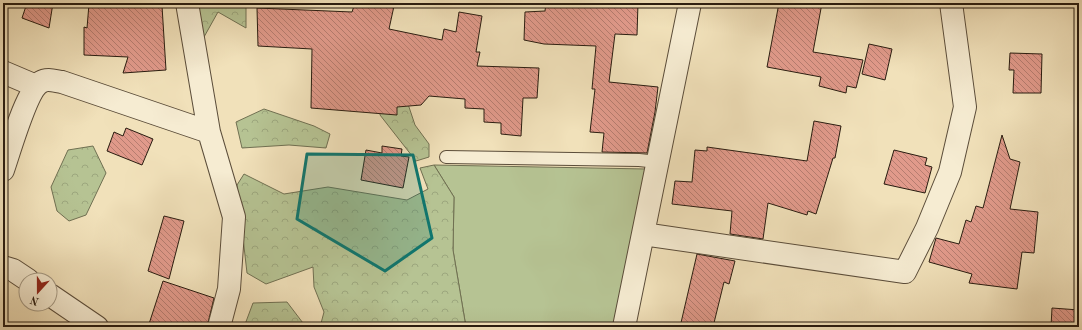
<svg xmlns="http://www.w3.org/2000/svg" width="1082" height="330" font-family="'Old Standard TT',serif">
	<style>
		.green { fill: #b6c393; stroke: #707052 }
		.forest { fill: url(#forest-crowns); stroke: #707052 }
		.building { fill: url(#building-back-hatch); stroke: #291c10 }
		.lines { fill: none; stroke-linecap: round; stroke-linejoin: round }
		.service-casing { stroke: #5b4d3a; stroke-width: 14 }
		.minor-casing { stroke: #5b4d3a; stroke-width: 24 }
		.service { stroke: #f6ecd2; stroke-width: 12 }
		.minor { stroke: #f6ecd2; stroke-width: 22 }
		.marked { fill: #0f766e; fill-opacity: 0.2; stroke: #0f766e; stroke-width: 3; stroke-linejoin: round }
	</style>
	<defs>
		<pattern id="forest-crowns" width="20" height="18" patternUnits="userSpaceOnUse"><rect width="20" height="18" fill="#b6c393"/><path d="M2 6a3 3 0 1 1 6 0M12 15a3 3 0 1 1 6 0" fill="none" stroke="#9ca77e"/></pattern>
		<pattern id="building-back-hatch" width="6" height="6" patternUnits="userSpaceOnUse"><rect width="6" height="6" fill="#e19a8b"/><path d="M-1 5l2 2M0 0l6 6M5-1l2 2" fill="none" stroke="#b67d70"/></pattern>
	</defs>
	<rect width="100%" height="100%" fill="#f1e1ba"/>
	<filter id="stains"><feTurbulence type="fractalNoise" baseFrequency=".005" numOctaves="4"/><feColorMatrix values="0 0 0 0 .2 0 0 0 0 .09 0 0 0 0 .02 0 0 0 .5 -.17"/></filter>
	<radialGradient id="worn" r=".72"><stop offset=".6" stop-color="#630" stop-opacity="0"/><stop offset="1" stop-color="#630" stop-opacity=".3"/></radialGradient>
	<path class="green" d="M434,165L646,169L616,327H466L453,250L454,197Z"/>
	<path class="forest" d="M183,3H246V28L218,12L204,37L180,10Z
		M381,80L407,101L415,125L429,144V157L416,161L380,115Z
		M264,109L314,126L330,134L326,148L289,145L242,148L236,122Z
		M93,146L106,173L86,215L69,221L57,211L51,187L68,150Z
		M434,165L454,197L453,250L466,327H320L324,312L314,287L313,267L266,284L247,273L237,185L244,174L284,194L328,187L407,200L428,189L420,168Z
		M287,302L306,327H244L253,303Z"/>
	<path class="building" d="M27,3H53L49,28L22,18Z
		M123,3H155L156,6H162L166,70L123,73L128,57L84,55V27L87,28L89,4L123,7Z
		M355,3H379L394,6L389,29L442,40L444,29L456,32L459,12L482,16L476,52H480L477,66L539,68L537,98H523L521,136L501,134V123L484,122V109L465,108V99L429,96L421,105L397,107V115L311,108L312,49L258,46L257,8L352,12Z
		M546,3H638L637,35L615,34L609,82L658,87L655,112L647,153L602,152L604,133L590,132L595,89H592L596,46L544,44L524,40L525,12L545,11Z
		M779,3H822L813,52L863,60L856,88L847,86L846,93L819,86L821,77L767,67Z
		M869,44L892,49L885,80L862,74Z
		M1010,53L1042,54L1041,93H1013L1014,70H1009Z
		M814,121L841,126L835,158H833L816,214L808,211L807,215L768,203L763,239L730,234L732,211L672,204L675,181L692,182L695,150L707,151V147L807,161Z
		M126,128L153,139L142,165L107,151L114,132L123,136Z
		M1002,135L1010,159L1020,162L1010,209L1038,212L1034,253L1022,252L1017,289L969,283L972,274L929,262L936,238L959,244L966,220L971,222L976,206L983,208Z
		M382,146L402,149L401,156L409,157L403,188L361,180L366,150L382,153Z
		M894,150L927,158L925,165L932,167L925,193L884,184Z
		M164,216L184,221L169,279L148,271Z
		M697,254L735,261L729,284L724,282L713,327H680Z
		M163,281L214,298L207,327H148Z
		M1052,308L1079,310V327H1051Z"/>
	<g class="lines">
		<defs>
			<path id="service" d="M446,157L639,160L658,162"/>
			<path id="minor" d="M187,3L209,132L234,217L229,289L219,327
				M3,72L36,86
				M3,170C9,153 27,89 41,82C47,78 55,81 62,82L209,132
				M643,234L905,272L927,228L950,172L965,107L951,3
				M3,267L13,270L28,280
				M50,295L97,327
				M624,327L690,3"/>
		</defs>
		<use href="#service" class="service-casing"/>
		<use href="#minor" class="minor-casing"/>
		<use href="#service" class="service"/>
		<use href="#minor" class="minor"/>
	</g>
	<path class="marked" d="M307,154L413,155L432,238L385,271L297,219Z"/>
	<rect width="1082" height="330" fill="none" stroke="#f1e1ba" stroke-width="16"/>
	<rect x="4" y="4" width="1074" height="322" fill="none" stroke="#291c10" stroke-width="2"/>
	<rect x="8" y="8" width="1066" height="314" fill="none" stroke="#291c10"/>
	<g transform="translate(38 292) rotate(201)"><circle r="19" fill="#f6ecd2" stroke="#a49984"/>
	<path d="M0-3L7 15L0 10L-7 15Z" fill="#8f2418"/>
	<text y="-6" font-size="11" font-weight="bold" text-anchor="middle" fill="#291c10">N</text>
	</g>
	<rect width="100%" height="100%" filter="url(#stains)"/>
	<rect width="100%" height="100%" fill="url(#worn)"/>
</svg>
